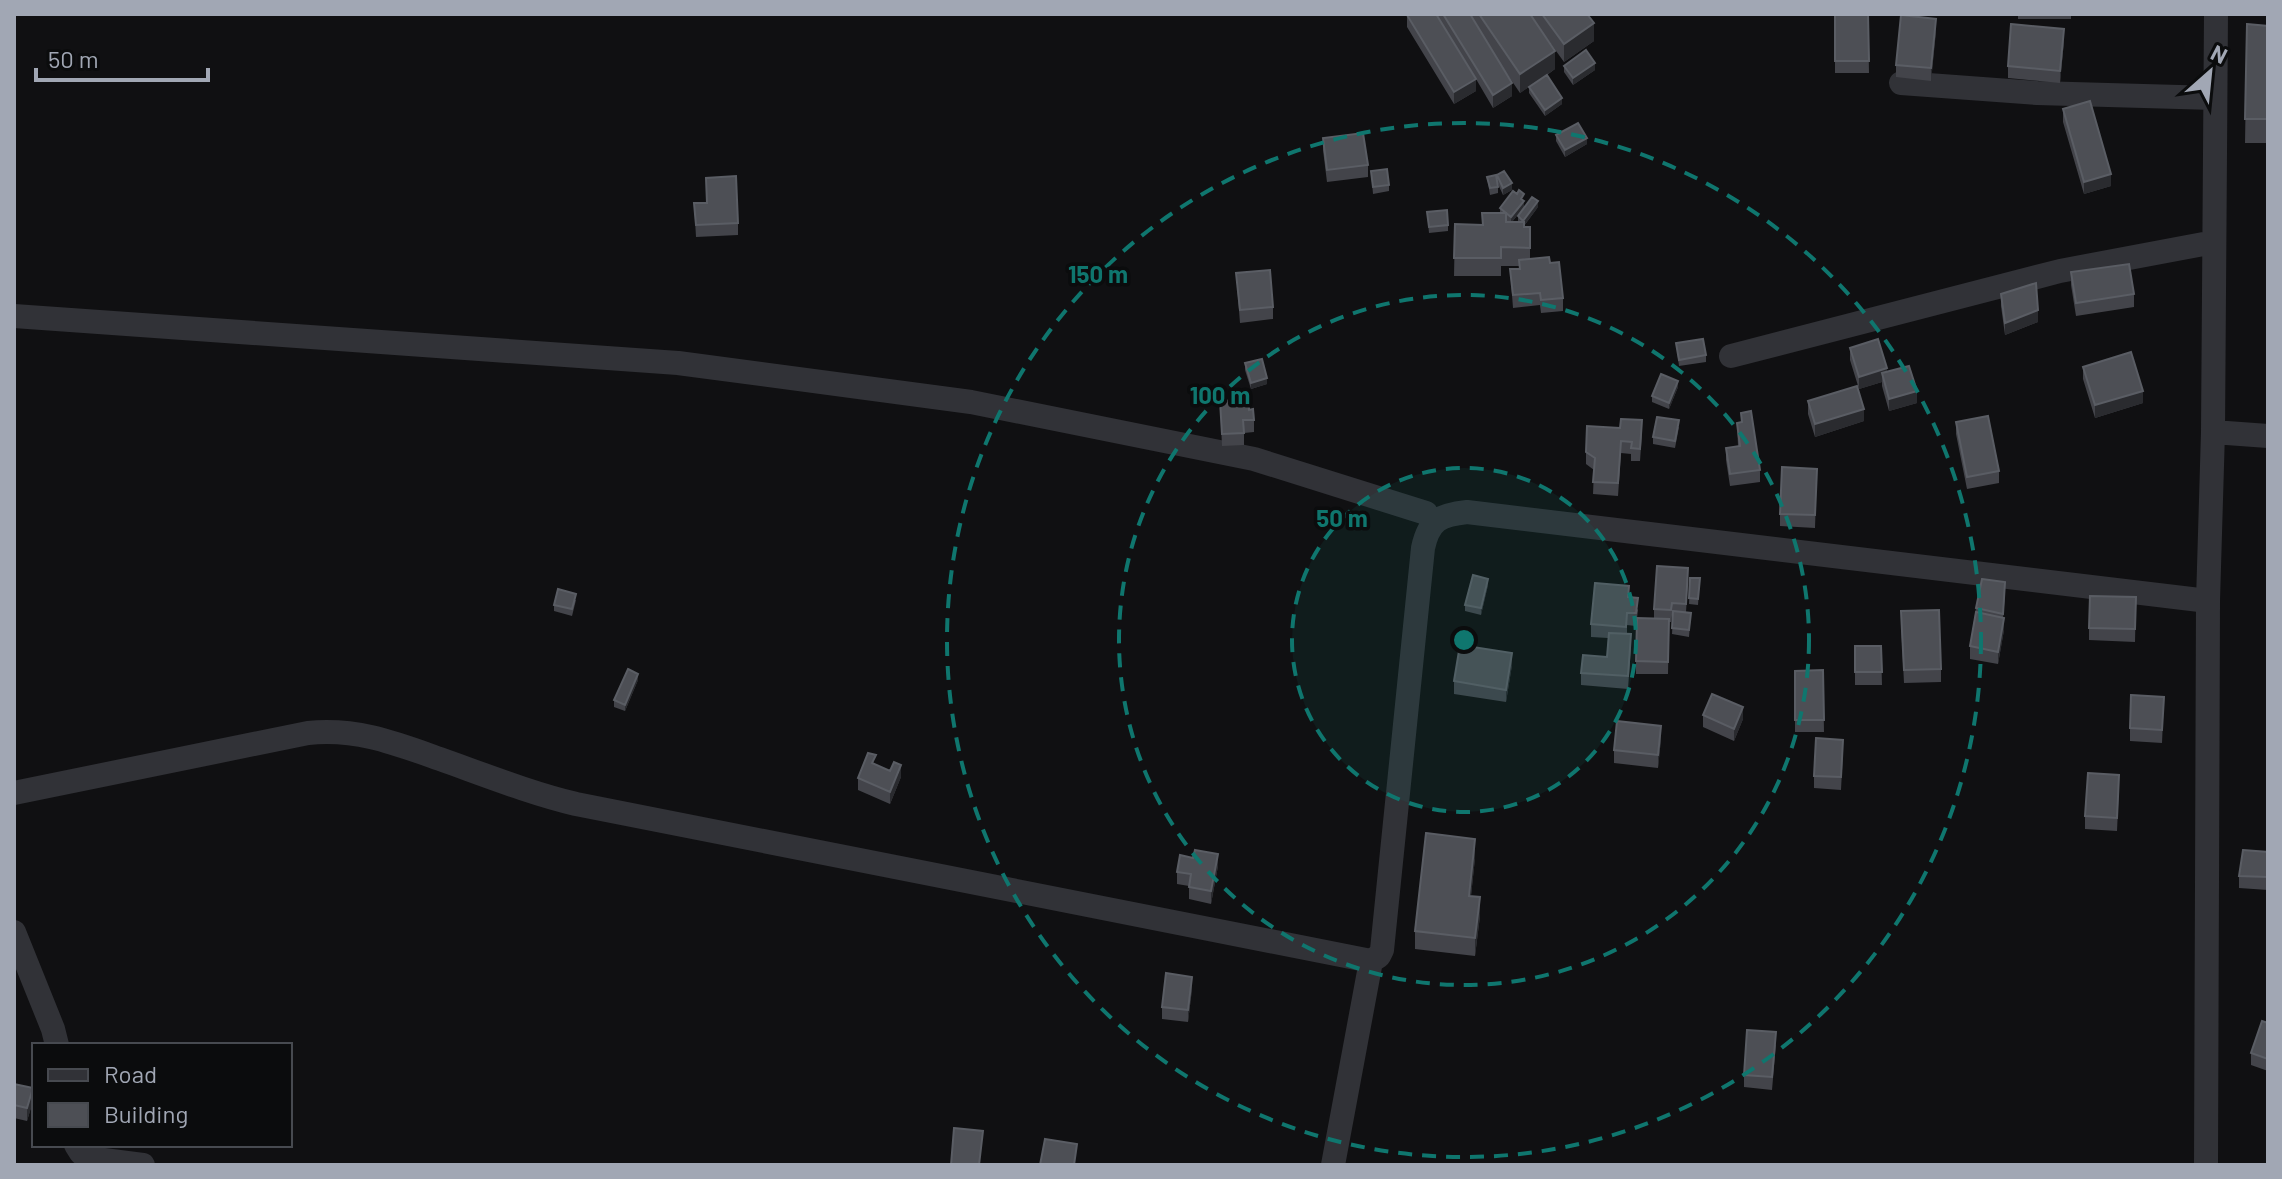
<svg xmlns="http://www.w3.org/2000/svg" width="2282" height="1179" font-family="Barlow,sans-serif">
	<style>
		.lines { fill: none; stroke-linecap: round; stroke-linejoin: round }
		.street { stroke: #313237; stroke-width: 24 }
		.wall { fill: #43444a }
		.shaded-wall { fill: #2a2b2f }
		.building { fill: #4d4f55; stroke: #5a5d64; stroke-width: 2 }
		.ring { fill: none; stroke: #0f766e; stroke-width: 4; stroke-dasharray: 14 10 }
		.centre { fill: #0f766e; stroke: #0b0c0d; stroke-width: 4 }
		.ring-label { font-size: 24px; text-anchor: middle; font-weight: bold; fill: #0f766e; stroke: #0b0c0d; stroke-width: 7; stroke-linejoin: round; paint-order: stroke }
	</style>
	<rect width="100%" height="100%" fill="#101012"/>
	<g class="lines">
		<path class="street" d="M1901,83L2037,93L2215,98
			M14,316L678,363L971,402L1254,459L1426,513
			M1731,356L2060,271L2214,242
			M2213,432L2268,436
			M14,793L308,733C357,728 395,743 440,759C485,775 530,793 576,804L1371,961L1379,956L1382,950L1423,548C1429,520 1440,515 1467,512L2208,601
			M14,932L53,1029L57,1045
			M76,1145L81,1153L88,1158L143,1165
			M1333,1165L1371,961
			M2206,1165L2208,601L2213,432L2216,14"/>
	</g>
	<path class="wall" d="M1437,14H1470L1472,18V14H1587L1594,41L1564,62L1546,37L1555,69L1547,75L1562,104L1545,116L1529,93V87L1543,77L1520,93L1501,65L1512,96L1493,108L1476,79V91L1454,104L1407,27V15L1437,17Z
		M1835,14H1868L1869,73H1835Z
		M2018,14H2071V19H2018Z
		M2247,24L2268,26V143H2245Z
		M1936,31L1931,81L1896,77V65Z
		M2064,41L2060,83L2008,78V66Z
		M1564,66L1595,70L1573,85L1564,72Z
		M2063,109L2111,186L2084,194L2063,122Z
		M1556,135L1587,144L1565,157L1556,141Z
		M1323,138L1368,165V177L1327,182L1323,150Z
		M1371,171L1389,185V191L1373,194Z
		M1497,175L1512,190L1503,195L1498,184V193L1490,195L1487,177Z
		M1524,200V207L1512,222H1518V216L1538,207L1524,226L1530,227V259L1550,263L1563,298V311L1541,313L1540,305L1513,308L1510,269H1519V266H1501V276H1454L1455,224L1483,225L1500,213V208Z
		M694,203L738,223V235L696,237Z
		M1427,212L1448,225V231L1429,233Z
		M2071,272L2134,294V307L2076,316L2071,285Z
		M1236,273L1273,307V319L1240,323Z
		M2001,294L2038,322L2005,335L2001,306Z
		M1676,343L1706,355V362L1679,366Z
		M1850,348L1887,372L1917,403L1889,411L1882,386V382L1859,389L1850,360Z
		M1245,363L1267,384L1251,389L1245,370Z
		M2083,367L2143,403L2095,418L2083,379Z
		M1678,387L1669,409L1652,402V396Z
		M1220,401L1249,410L1254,420V432L1244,433V445L1222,446Z
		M1808,401L1864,421L1815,437L1808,414Z
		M1741,413L1760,470V482L1730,486L1726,460V448L1738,446L1737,423L1741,422Z
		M1956,422L1999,471V483L1967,489L1956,434Z
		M1679,427L1675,448L1653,444V437Z
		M1642,433L1640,461H1631V454L1621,453L1618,496L1593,494L1594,470L1586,464V452Z
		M1817,469L1815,528L1780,526V514Z
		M1690,578H1700L1698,605L1689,604Z
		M1688,581L1686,612L1691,613L1689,637L1672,634L1673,615H1672L1671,622H1669L1668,674H1636V621V626L1627,625V634L1631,647L1628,689L1581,685V673L1607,657L1608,638L1591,637V624L1629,597L1638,610L1637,618L1654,619V609Z
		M1488,585L1481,615L1465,611V605Z
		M2005,595L2003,618L2004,630L1998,664L1970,659V646L1976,608Z
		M2136,597L2135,642L2089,640V628Z
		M576,600L572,616L554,611V605Z
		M1901,624L1941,669V682L1904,683Z
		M1855,646H1881L1882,685H1855Z
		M1512,665L1506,702L1454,694V681Z
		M1823,670L1824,732H1795V671Z
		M638,680L625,711L614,707V700Z
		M2164,697L2162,743L2130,741V728Z
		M1703,715L1743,719L1734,741L1703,727Z
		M1661,739L1658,768L1614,763V750Z
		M1843,752L1841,790L1814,788V776Z
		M876,765L901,777L890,804L858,790V778Z
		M2119,787L2117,831L2085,829V816Z
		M2268,852V890L2239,888V876Z
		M1475,858L1471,896L1480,916L1475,956L1415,949V931Z
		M1218,866L1211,904L1189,899V886L1177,884V872Z
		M1192,989L1188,1022L1162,1019V1007Z
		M2268,1023V1071L2251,1065V1053Z
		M1776,1044L1772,1090L1744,1087V1075Z
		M14,1084L33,1101L27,1121L14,1118Z"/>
	<path class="shaded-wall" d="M1936,19V31L1931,81V68Z
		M1594,23V41L1564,62V44Z
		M2064,29V41L2060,83V71Z
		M1555,51V69L1520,93V74Z
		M1595,63V70L1573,85V78Z
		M1476,79V91L1454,104V92Z
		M1512,83V96L1493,108V95Z
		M1562,98V104L1545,116V110Z
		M1587,138V144L1565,157V150Z
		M2111,174V186L2084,194V182Z
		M1512,183V190L1503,195V188Z
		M1524,201V207L1511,223V217Z
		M1538,201V207L1523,227V221Z
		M2038,310V322L2005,335V323Z
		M1887,368V380L1882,373V382L1859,389V377Z
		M1267,378V384L1251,389V383Z
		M1678,381V387L1669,409V403Z
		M1917,391V403L1889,411V399Z
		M2143,391V403L2095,418V405Z
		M1864,409V421L1815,437V424Z
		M1488,579V585L1481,615V608Z
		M2004,618V630L1998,664V652Z
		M1512,653V665L1506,702V690Z
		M638,674V680L625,711V705Z
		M1743,707V719L1734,741V729Z
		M1661,726V739L1658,768V755Z
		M901,765V777L890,804V792Z
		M1475,839V858L1469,914V896Z
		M1218,854V866L1211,904V891Z
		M1480,897V916L1475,956V938Z
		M1192,977V989L1188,1022V1010Z
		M33,1088V1101L27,1121V1108Z"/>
	<path class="building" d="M1408,14H1436L1476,79L1454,92L1407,15Z
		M1443,14H1470L1512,83L1493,95Z
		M1479,14H1530L1555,51L1520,74Z
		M1542,14H1587L1594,23L1564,44Z
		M1835,14H1868L1869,61H1835Z
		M1901,15L1936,19L1931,68L1896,65Z
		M2011,24L2064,29L2060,71L2008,66Z
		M2247,24L2268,26V119H2245Z
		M1586,50L1595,63L1573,78L1564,66Z
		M1547,75L1562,98L1545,110L1529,87Z
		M2090,101L2111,174L2084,182L2063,109Z
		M1578,123L1587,138L1565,150L1556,135Z
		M1363,133L1368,165L1327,170L1323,138Z
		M1387,169L1389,185L1373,187L1371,171Z
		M1504,171L1512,183L1503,188L1497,175Z
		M1496,175L1498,187L1490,188L1487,177Z
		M736,176L738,223L696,225L694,203H707L706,178Z
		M1519,190L1524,194L1521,199L1524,201L1511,217L1500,208L1513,191L1517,194Z
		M1532,197L1538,201L1523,221L1518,216Z
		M1447,210L1448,225L1429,227L1427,212Z
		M1482,213H1506V222H1524V227H1530V248L1501,247V258H1454L1455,224L1483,225Z
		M1549,257L1550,263L1559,262L1563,298L1541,300L1540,293L1513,295L1510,269H1520L1519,260Z
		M2129,264L2134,294L2076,303L2071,272Z
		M1270,270L1273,307L1240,310L1236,273Z
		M2036,283L2038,310L2005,323L2001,294Z
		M1703,339L1706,355L1679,360L1676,343Z
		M1878,339L1887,368L1859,377L1850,348Z
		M2131,352L2143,391L2095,405L2083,367Z
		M1262,359L1267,378L1251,383L1245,363Z
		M1909,366L1917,391L1889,399L1882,373Z
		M1661,374L1678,381L1669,403L1652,396Z
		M1857,386L1864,409L1815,424L1808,401Z
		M1248,399L1249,410L1253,409L1254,420H1243L1244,433L1222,434L1220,401Z
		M1751,411L1760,470L1730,474L1726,448L1740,446L1737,423L1742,422L1741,413Z
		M1988,416L1999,471L1967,477L1956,422Z
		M1657,417L1679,420L1675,441L1653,437Z
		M1621,419L1642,420L1640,449L1631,448L1632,442L1621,441L1618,483L1593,482L1595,458L1586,452L1587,426L1620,428Z
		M1782,467L1817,469L1815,515L1780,514Z
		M1657,566L1688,568L1686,604L1672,603L1671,610L1654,609Z
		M1473,575L1488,579L1481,608L1465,605Z
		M1690,578H1700L1698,599L1689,598Z
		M1982,579L2005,582L2003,614L1976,608Z
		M1595,583L1629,586L1628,597L1638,598L1636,613H1627L1626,627L1591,624Z
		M558,589L576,594L572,609L554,605Z
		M2090,596L2136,597L2135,629L2089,628Z
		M1939,610L1941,669L1904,670L1901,611Z
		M1673,611L1691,613L1689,630L1672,628Z
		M1976,612L2004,618L1998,652L1970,646Z
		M1637,618L1669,619L1668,662L1636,661Z
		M1609,633L1631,634L1628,676L1581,673L1583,655L1607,657Z
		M1460,645L1512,653L1506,690L1454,681Z
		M1855,646H1881L1882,672H1855Z
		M628,669L638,674L625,705L614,700Z
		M1823,670L1824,720H1795V671Z
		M1712,694L1743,707L1734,729L1703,715Z
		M2131,695L2164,697L2162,730L2130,728Z
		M1617,721L1661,726L1658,755L1614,750Z
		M1816,738L1843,740L1841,777L1814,776Z
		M868,753L876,755L872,763L890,771L894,762L901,765L890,792L858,778Z
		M2088,773L2119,775L2117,818L2085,816Z
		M1426,833L1475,839L1469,896L1480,897L1475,938L1415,931Z
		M1195,850L1218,854L1211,891L1189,887L1191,874L1177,872L1180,855L1193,858Z
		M2243,850L2268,852V877L2239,876Z
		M1166,973L1192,977L1188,1010L1162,1007Z
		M2262,1021L2268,1023V1059L2251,1053Z
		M1747,1030L1776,1032L1772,1077L1744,1075Z
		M14,1084L33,1088L27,1108L14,1105Z
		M954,1128L983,1131L979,1165H951Z
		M1045,1139L1077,1144L1074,1165H1040Z"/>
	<circle cx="1464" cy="640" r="172" fill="#0f766e" fill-opacity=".12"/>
	<g class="ring">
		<circle cx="1464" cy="640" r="172"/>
		<circle cx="1464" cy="640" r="345"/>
		<circle cx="1464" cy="640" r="517"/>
	</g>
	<circle cx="1464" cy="640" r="12" class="centre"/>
	<g class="ring-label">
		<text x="1098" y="283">150 m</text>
		<text x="1220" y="404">100 m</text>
		<text x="1342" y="527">50 m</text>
	</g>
	<rect width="2282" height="1179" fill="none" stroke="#a1a7b4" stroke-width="32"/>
	<rect x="32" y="1043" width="260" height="104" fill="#0b0c0d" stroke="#474a50" stroke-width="2"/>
	<rect x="48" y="1069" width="40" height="12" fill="#313237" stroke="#474a50" stroke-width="2"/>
	<text x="104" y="1083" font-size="24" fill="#a1a7b4">Road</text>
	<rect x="48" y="1103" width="40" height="24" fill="#4d4f55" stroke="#474a50" stroke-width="2"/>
	<text x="104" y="1123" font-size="24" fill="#a1a7b4">Building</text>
	<g transform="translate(2210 72) rotate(27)" stroke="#0b0c0d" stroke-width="6" paint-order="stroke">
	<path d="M0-6L14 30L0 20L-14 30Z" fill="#a1a7b4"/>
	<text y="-12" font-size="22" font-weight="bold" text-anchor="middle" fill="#a1a7b4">N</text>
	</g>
	<path d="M36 68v12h172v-12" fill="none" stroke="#a1a7b4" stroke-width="4"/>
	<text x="48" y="68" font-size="24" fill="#a1a7b4" stroke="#0b0c0d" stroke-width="6" paint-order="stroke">50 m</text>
</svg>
